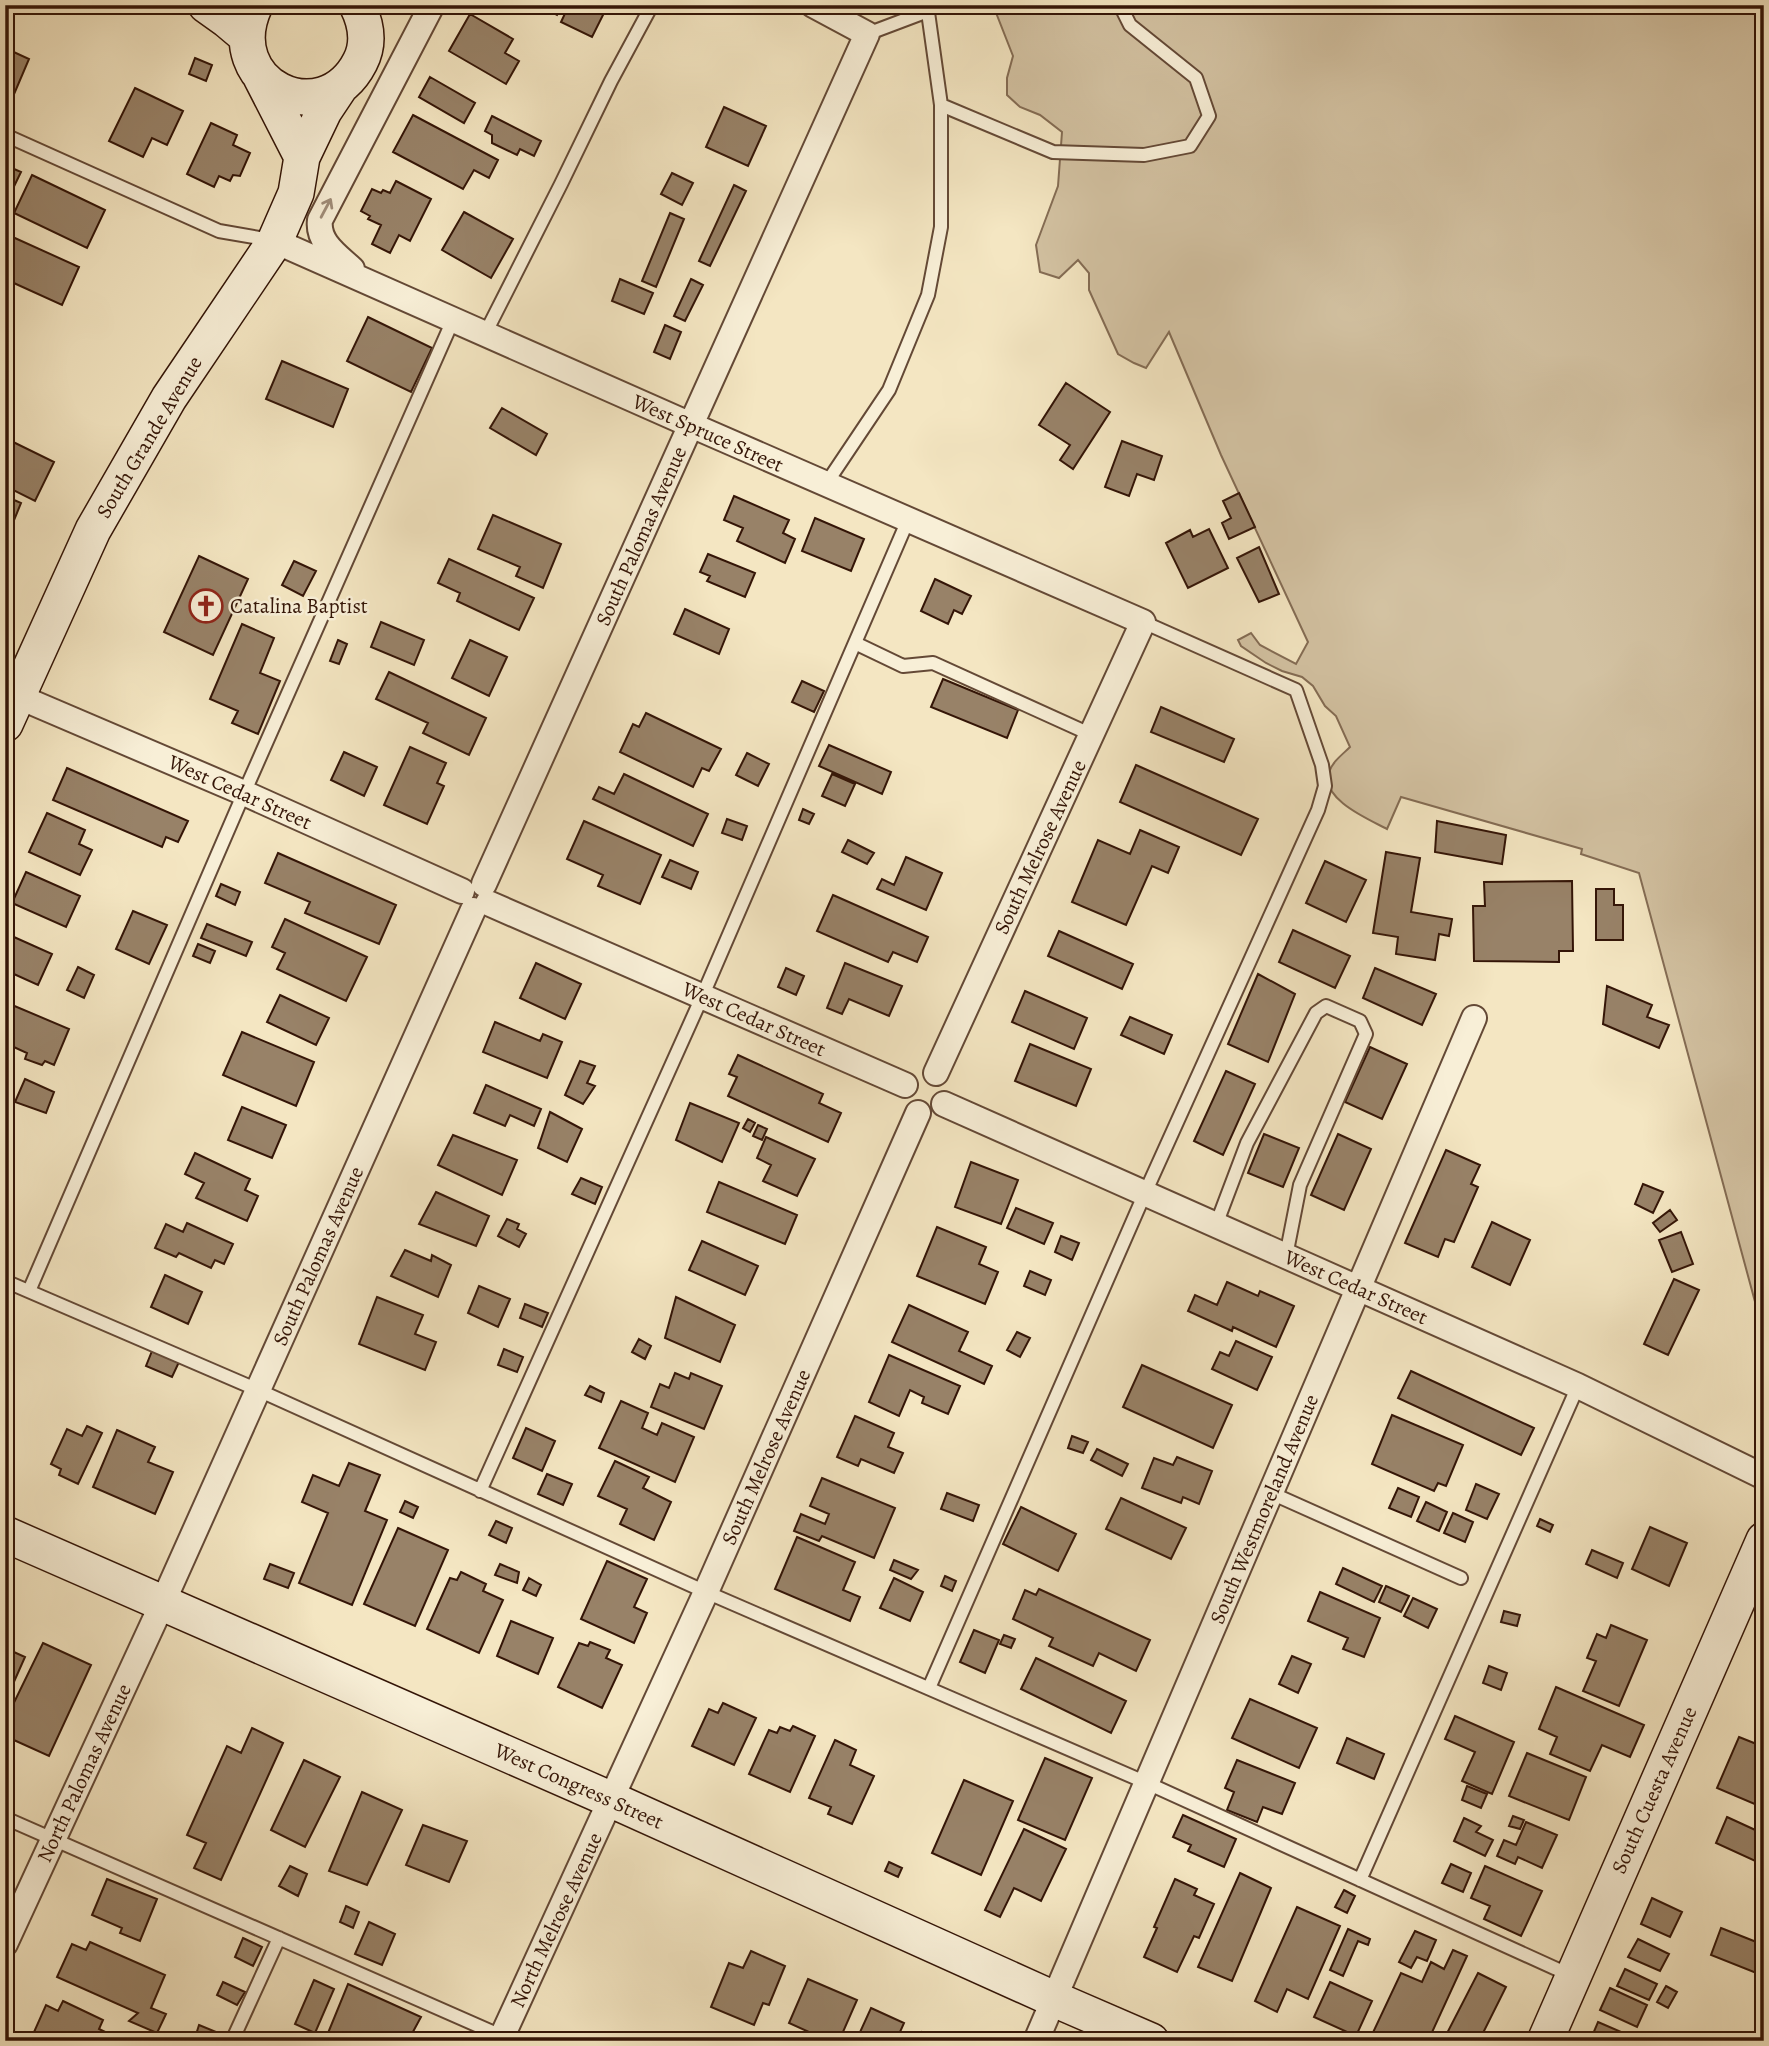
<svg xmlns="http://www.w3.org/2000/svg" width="1769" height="2046" font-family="Alegreya,serif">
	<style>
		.green { fill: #d3c2a2; stroke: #846c54; stroke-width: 2 }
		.building { fill: #988268; stroke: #341507; stroke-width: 2 }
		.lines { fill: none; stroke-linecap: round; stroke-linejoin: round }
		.lane-casing { stroke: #644936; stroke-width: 16 }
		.street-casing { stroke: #644936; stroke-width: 28 }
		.secondary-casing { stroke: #341507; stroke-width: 38 }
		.lane { stroke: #f8efd7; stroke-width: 12 }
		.street { stroke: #f8efd7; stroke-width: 24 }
		.secondary { stroke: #f8efd7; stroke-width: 35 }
		.oneway { stroke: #a08d79 }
		.labels { text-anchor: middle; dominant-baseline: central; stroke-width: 5; stroke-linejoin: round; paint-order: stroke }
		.street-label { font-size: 21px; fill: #341507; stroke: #f8efd7 }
		.poi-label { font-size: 21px; fill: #341507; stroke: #f8efd7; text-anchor: start }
	</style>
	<rect width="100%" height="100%" fill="#f4e6c2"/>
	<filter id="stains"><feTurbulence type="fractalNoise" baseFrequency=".00286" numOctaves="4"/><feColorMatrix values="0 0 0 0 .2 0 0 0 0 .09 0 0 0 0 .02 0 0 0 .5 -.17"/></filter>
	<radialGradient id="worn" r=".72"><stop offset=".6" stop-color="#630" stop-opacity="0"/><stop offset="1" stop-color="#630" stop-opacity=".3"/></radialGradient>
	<path class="green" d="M993,5H1764V1335L1639,873L1581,854L1582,849L1401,797L1387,829C1368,819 1320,799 1329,772C1333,761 1342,755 1350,747L1336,716L1325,706L1313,686L1302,677L1282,671L1266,663L1241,646L1238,640L1251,633L1260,645L1296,664L1308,642L1221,455L1169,332L1146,368L1134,363L1118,354L1089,290V273L1078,260L1059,278L1040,272L1036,245L1058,186L1062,132L1040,115L1020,107L1007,95V78L1013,56Z"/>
	<path class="building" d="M538,5H562L557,15Z
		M569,5H608L592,37L561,22Z
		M470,14L513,39L505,53L519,61L506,84L449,51Z
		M5,48L29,59L12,99L5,96Z
		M195,58L212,65L206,81L189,74Z
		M430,77L475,103L464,123L419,97Z
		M135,88L183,111L167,145L152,138L143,157L109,141Z
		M724,107L766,126L748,166L706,147Z
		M413,115L498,160L489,178L474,170L463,189L393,152Z
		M492,116L541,141L534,156L520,149L517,155L492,143V135L485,131Z
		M211,123L237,135L233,145L250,153L240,176L233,175L230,181L219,176L214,187L187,174Z
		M5,165L21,172L5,205Z
		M672,173L693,183L682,205L661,194Z
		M32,175L105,210L87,248L14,213Z
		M396,181L431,199L410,241L399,235L390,253L372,244L381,225L368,219L370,216L361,211L372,189L381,193L383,190L390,193Z
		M734,185L746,191L710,266L699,261Z
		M464,212L513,239L491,278L442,250Z
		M670,213L684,219L656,287L642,281Z
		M6,234L79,267L62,305L5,279Z
		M620,279L653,293L644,314L612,301Z
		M691,279L703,285L685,321L674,316Z
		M368,317L432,348L411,392L347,361Z
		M665,325L681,332L670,359L654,352Z
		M282,361L348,389L333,427L266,399Z
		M1066,383L1110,412L1073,469L1060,460L1070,445L1039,425Z
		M502,408L547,434L536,455L490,428Z
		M5,438L54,462L35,501L5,486Z
		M1122,441L1162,456L1154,480L1137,474L1129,496L1105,487Z
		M1239,493L1255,527L1229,539L1222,523L1231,518L1223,501Z
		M5,496L21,503L8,535L5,534Z
		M734,496L789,520L783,533L795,539L785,563L737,541L743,528L724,520Z
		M493,515L561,544L543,588L516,576L520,567L478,549Z
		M815,518L864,539L851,571L802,551Z
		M1209,529L1228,568L1188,588L1166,543L1190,530L1193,537Z
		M1259,547L1279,594L1259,602L1237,558Z
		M708,554L755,573L745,597L707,581L710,576L700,572Z
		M199,556L248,579L213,655L164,632Z
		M449,559L534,598L519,630L457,601L460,593L438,583Z
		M294,561L316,571L303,596L282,585Z
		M935,579L971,596L962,614L954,610L948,624L921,611Z
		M685,609L729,629L719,654L674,634Z
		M381,622L424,640L414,665L371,647Z
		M242,624L274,638L260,673L280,681L258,734L232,723L238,711L210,699Z
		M338,640L347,644L339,664L330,661Z
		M470,640L507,657L489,696L452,678Z
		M389,672L486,718L469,755L423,733L428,723L376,699Z
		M943,679L1018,710L1007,738L931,707Z
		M802,681L824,691L814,712L792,702Z
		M1161,707L1234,739L1224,762L1151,732Z
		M646,713L721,749L709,771L702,768L693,787L620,752L633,724L639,727Z
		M829,745L891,772L882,794L819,766Z
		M410,747L446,763L437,783L444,786L427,824L384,805Z
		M344,752L377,767L364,796L331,780Z
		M747,753L769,764L758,786L736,775Z
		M1136,765L1258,819L1241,855L1120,802Z
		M67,768L188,821L178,842L166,837L162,847L53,800Z
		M624,774L708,814L693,846L593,799L599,787L614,794Z
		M832,774L855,784L845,806L822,796Z
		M803,809L814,814L809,824L799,820Z
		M47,813L85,830L79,844L92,850L80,875L29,852Z
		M727,819L747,826L742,840L722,833Z
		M584,821L661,855L640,904L598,886L603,875L567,859Z
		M1437,821L1506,835L1502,864L1435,852Z
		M1140,830L1179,847L1168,873L1152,866L1126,925L1072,902L1098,840L1130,854Z
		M848,840L874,853L867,864L842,852Z
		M1386,852L1420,858L1411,912L1452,919L1449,936L1439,934L1435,960L1396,954L1398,937L1373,933Z
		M278,853L396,905L379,944L305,913L310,902L265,883Z
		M906,857L942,873L926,910L877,889L882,879L894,885Z
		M670,860L698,872L691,889L662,877Z
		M1325,861L1366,880L1346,922L1306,903Z
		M26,872L80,896L66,927L12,903Z
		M1572,881L1573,951H1559V962L1474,961L1473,906H1485L1484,882Z
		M221,884L240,892L235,905L216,896Z
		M1596,889H1614V905H1623V940H1596Z
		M833,895L928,937L917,962L893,952L888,962L817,931Z
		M133,911L167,925L149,964L116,949Z
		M285,919L367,957L346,1001L277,969L285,953L272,947Z
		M207,924L252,942L246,956L201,938Z
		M1293,930L1350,956L1335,988L1279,962Z
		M1059,931L1133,964L1122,989L1048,956Z
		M5,933L52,954L38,985L5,970Z
		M198,944L215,951L210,963L193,956Z
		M536,963L581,984L565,1019L520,998Z
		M845,963L902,986L889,1016L849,999L842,1014L827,1008Z
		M78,967L94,975L84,998L67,990Z
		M786,968L804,976L796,995L778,987Z
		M1375,968L1436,994L1422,1025L1363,998Z
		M1258,974L1295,994L1268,1062L1228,1044Z
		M1607,986L1652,1005L1647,1017L1669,1025L1659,1048L1603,1024Z
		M1025,991L1087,1018L1074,1049L1012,1022Z
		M280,995L329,1018L316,1045L267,1022Z
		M5,1002L69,1029L54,1065L45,1061L42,1065L25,1059L27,1053L5,1043Z
		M1130,1017L1172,1035L1164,1054L1121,1035Z
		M495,1022L540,1041L543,1034L562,1042L547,1078L483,1052Z
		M242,1032L314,1062L296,1106L223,1075Z
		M1030,1044L1091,1069L1076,1106L1015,1081Z
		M1370,1047L1407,1064L1382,1119L1345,1102Z
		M738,1055L823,1094L819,1103L841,1113L828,1142L728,1096L737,1077L729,1074Z
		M580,1061L595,1066L587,1083L595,1086L583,1104L565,1095Z
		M1226,1071L1255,1084L1223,1155L1194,1141Z
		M25,1079L54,1092L46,1113L15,1102Z
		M486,1085L541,1109L534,1126L510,1115L505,1126L474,1113Z
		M690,1103L739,1123L722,1162L676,1140Z
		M242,1107L286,1125L272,1158L228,1140Z
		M550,1112L582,1129L567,1162L538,1148Z
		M748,1119L755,1123L750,1132L743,1128Z
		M758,1125L767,1129L762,1140L753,1136Z
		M1264,1134L1299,1148L1283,1187L1248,1173Z
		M1338,1134L1371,1149L1344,1210L1311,1195Z
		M453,1135L517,1160L502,1195L438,1165Z
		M766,1137L815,1159L797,1196L763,1181L771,1165L757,1158Z
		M1446,1150L1480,1165L1471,1184L1478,1187L1454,1242L1445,1239L1438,1257L1405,1243Z
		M195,1153L250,1179L245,1190L258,1196L247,1221L196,1198L204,1183L185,1174Z
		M971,1162L1018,1180L1001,1224L955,1207Z
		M581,1178L602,1187L595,1204L572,1194Z
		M719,1182L797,1215L785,1244L707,1212Z
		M1643,1184L1663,1192L1653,1213L1635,1204Z
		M436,1192L489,1216L476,1246L419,1224Z
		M1016,1208L1053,1223L1044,1244L1007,1228Z
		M1670,1210L1677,1220L1660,1232L1653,1223Z
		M507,1219L519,1224L517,1229L526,1234L519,1247L498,1236Z
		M1492,1222L1530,1240L1510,1285L1472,1267Z
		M187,1223L233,1244L224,1264L215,1260L211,1268L179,1253L176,1257L155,1248L166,1224L183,1232Z
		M937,1227L986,1247L979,1264L998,1272L985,1304L917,1276Z
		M1681,1232L1693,1264L1672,1272L1659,1240Z
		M1061,1236L1079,1243L1072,1260L1055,1252Z
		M702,1241L758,1266L745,1295L689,1270Z
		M405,1250L431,1261L432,1255L451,1265L438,1297L391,1276Z
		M1030,1271L1051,1280L1045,1295L1024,1286Z
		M165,1275L202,1292L188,1324L151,1307Z
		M1674,1279L1699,1290L1668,1355L1644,1344Z
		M1227,1282L1258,1296L1260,1291L1294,1306L1276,1347L1233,1327L1232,1331L1188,1311L1195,1295L1217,1305Z
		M479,1286L510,1299L498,1327L468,1313Z
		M377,1297L423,1315L415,1334L436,1342L425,1370L359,1344Z
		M676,1297L735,1325L720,1362L665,1338Z
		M525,1304L548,1313L542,1327L520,1318Z
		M909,1305L968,1332L959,1351L992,1366L984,1384L892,1342Z
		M1017,1332L1030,1338L1020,1357L1007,1350Z
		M639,1339L651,1346L645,1359L632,1352Z
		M1236,1341L1272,1357L1257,1390L1212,1369L1220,1352L1229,1356Z
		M504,1349L523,1357L517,1372L498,1365Z
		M152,1351L179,1362L172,1377L146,1366Z
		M889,1355L960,1386L948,1414L922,1403L924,1397L910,1390L899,1416L869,1402Z
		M1142,1365L1232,1405L1213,1448L1123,1407Z
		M1411,1371L1534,1428L1521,1455L1398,1398Z
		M675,1373L689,1379L691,1373L722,1386L704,1429L651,1407L660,1384L669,1388Z
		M590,1386L604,1393L601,1402L585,1395Z
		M621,1401L648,1413L642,1428L657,1435L662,1423L694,1437L675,1482L599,1448Z
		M1392,1415L1463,1445L1446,1486L1438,1483L1434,1491L1372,1464Z
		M855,1416L894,1433L888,1447L903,1453L894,1473L861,1459L858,1466L837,1457Z
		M87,1426L102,1433L78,1484L59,1475L61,1469L51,1464L67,1429L82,1436Z
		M526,1428L555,1441L542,1471L513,1458Z
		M117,1430L155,1447L148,1462L173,1472L155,1514L93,1487Z
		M1072,1436L1088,1442L1083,1453L1068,1448Z
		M1097,1449L1128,1464L1122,1476L1091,1460Z
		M1177,1457L1212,1471L1199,1504L1183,1497L1181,1503L1142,1488L1154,1458L1173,1465Z
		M615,1461L649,1477L643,1488L671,1502L654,1540L620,1524L627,1509L598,1496Z
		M349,1463L380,1475L365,1511L387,1520L352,1605L299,1583L328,1513L302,1502L313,1475L339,1486Z
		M547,1474L572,1484L563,1505L538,1494Z
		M822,1478L895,1508L874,1558L822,1536L819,1541L794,1531L801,1514L825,1524L829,1514L810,1506Z
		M1476,1484L1499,1494L1487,1519L1466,1510Z
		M1398,1488L1419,1497L1411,1517L1389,1508Z
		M947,1493L979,1505L973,1521L941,1509Z
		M1121,1498L1186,1528L1171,1559L1106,1529Z
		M405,1501L418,1507L413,1518L400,1512Z
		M1426,1502L1447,1512L1439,1531L1417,1521Z
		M1021,1507L1076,1534L1058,1571L1003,1544Z
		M1453,1513L1473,1522L1465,1542L1444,1533Z
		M1540,1519L1553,1525L1550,1532L1537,1526Z
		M496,1521L512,1528L506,1543L489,1535Z
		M1650,1527L1687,1543L1669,1586L1632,1569Z
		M398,1528L448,1550L415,1626L364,1604Z
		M797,1537L855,1562L843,1590L860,1597L850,1621L775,1589Z
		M1592,1550L1623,1563L1617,1578L1586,1564Z
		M894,1560L918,1570L911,1579L890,1570Z
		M607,1561L647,1579L634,1607L647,1613L634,1643L581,1619Z
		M270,1564L294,1573L288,1588L264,1579Z
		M500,1564L519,1572L517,1583L495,1575Z
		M1343,1568L1382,1586L1374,1602L1336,1584Z
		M461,1572L486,1584L483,1591L503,1600L479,1653L427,1629L450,1578L457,1580Z
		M945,1576L956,1581L952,1591L941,1586Z
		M529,1578L541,1585L536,1596L523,1590Z
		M894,1578L923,1592L910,1621L880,1608Z
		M1386,1586L1409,1596L1401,1612L1379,1602Z
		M1039,1589L1150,1640L1136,1671L1099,1653L1093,1666L1049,1646L1053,1638L1013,1619L1025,1590L1036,1595Z
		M1320,1592L1380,1618L1364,1657L1343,1649L1348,1638L1308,1621Z
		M1413,1598L1437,1609L1428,1628L1404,1616Z
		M1504,1611L1520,1615L1517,1626L1501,1622Z
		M511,1621L553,1638L538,1674L497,1656Z
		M1611,1625L1647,1640L1619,1706L1583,1691L1596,1661L1587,1658L1597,1634L1606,1638Z
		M974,1630L999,1640L985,1673L960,1662Z
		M1004,1635L1015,1639L1011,1648L1000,1644Z
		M590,1642L610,1650L606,1658L622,1665L602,1708L558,1687L579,1643L588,1646Z
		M43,1643L91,1665L49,1756L5,1736V1721Z
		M5,1648L25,1657L5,1702Z
		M1292,1656L1311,1664L1298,1693L1279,1684Z
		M1036,1658L1126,1701L1111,1733L1021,1689Z
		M1489,1666L1507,1673L1501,1690L1483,1683Z
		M1556,1687L1644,1725L1630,1757L1602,1745L1590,1771L1550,1754L1557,1737L1539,1729Z
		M1250,1699L1317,1728L1299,1768L1232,1738Z
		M723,1703L756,1718L734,1765L692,1746L709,1709L718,1713Z
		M1455,1716L1514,1742L1492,1794L1462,1781L1475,1752L1445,1739Z
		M793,1726L815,1736L790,1792L749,1774L769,1730L777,1733L780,1727L790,1731Z
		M252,1728L283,1743L221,1880L194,1868L206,1843L187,1835L227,1746L241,1753Z
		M1739,1737L1764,1747V1808L1717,1788Z
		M1347,1738L1384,1754L1374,1779L1337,1763Z
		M835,1740L856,1750L850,1765L874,1776L852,1824L828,1814L831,1807L809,1798Z
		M1527,1753L1586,1777L1569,1820L1509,1796Z
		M1045,1758L1092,1778L1065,1840L1018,1820Z
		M304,1760L340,1777L305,1847L271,1830Z
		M1237,1760L1295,1783L1282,1814L1263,1807L1257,1822L1227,1810L1234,1792L1225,1788Z
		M964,1780L1013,1801L981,1875L932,1853Z
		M1467,1786L1487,1794L1481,1808L1462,1800Z
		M362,1792L402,1810L367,1885L329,1871Z
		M1183,1815L1236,1839L1224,1867L1188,1851L1191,1845L1173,1837Z
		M1513,1816L1524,1820L1520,1829L1509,1826Z
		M1727,1817L1764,1834V1865L1716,1843Z
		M1464,1818L1481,1826L1476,1832L1493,1840L1485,1856L1454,1841Z
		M1526,1822L1557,1835L1542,1868L1518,1857L1515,1864L1497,1856L1504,1840L1516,1845Z
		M423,1825L467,1841L449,1882L406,1865Z
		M1024,1829L1066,1849L1041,1901L1014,1888L1000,1917L985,1910Z
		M889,1862L902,1868L898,1877L885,1871Z
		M1451,1864L1471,1873L1463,1892L1442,1883Z
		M290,1866L307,1874L298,1896L279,1886Z
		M1485,1866L1542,1891L1521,1936L1484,1919L1490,1906L1471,1898Z
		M1240,1873L1271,1888L1232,1981L1198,1967Z
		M107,1879L157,1899L140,1941L120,1933L122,1928L92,1915Z
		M1175,1879L1197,1889L1194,1895L1214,1904L1199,1938L1194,1936L1177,1972L1144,1957L1157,1928L1154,1927Z
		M1344,1890L1355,1896L1347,1913L1335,1907Z
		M1652,1898L1682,1912L1670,1937L1641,1924Z
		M346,1906L359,1912L353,1928L340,1922Z
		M1297,1907L1340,1926L1308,1999L1287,1989L1277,2012L1255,2001Z
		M369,1922L395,1934L382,1965L355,1954Z
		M1721,1928L1764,1945V1976L1711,1955Z
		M1348,1929L1370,1939L1368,1945L1358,1941L1343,1976L1330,1970Z
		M1415,1931L1436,1940L1427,1961L1417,1957L1411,1968L1399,1962Z
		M243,1938L262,1947L253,1966L235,1957Z
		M1638,1939L1669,1954L1660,1971L1628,1957Z
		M90,1942L165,1975L151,2008L166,2014L157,2033L129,2021L138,2013L57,1977L72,1944L86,1950Z
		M1453,1950L1467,1956L1428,2041H1369L1401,1973L1422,1982L1431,1962L1444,1969Z
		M751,1951L785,1966L769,2005L763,2003L754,2025L711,2007L729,1963L743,1968Z
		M1625,1969L1657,1984L1649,2000L1617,1986Z
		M1478,1973L1506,1987L1479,2041H1443Z
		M808,1979L857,2000L839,2041H829L789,2023Z
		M314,1980L334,1989L315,2033L295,2024Z
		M223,1982L245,1992L237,2005L217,1995Z
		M1330,1982L1372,2001L1356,2036L1314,2017Z
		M348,1984L421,2017L408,2041H348L328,2033Z
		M1666,1986L1677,1992L1668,2008L1657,2002Z
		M1610,1988L1647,2005L1637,2027L1600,2010Z
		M63,2001L103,2020L99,2029L120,2039L119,2041H49L34,2032L46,2005L58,2011Z
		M871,2008L904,2023L896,2041H856Z
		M1598,2022L1635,2038L1634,2041H1590Z
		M199,2025L221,2034L218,2041H194Z
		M922,2032L942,2041H918Z"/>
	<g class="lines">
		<defs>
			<path id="lane" d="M867,34L928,11
				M941,105L1053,152L1144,155L1190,146L1209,116L1196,78L1130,25L1120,5
				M5,135L219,231L271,240
				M485,334L561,184L611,81L652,5
				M826,484L889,390L928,295L941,227V105L927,5
				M855,643L903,666L933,663L1092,735
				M1216,1225L1247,1143L1316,1013L1326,1006L1360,1021L1366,1034L1300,1185L1286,1256
				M5,1281L258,1390L706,1592L1147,1783L1572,1976
				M29,1291L244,793L453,320
				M480,1491L702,997L908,520
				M1271,1493L1461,1578
				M929,1688L1145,1193L1318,810L1325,786L1322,765L1296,690L1143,622
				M5,1818L506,2038
				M1360,1880L1578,1386
				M232,2041L279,1938"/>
			<path id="street" d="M275,241L691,425L1143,622L936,1073
				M352,269C337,255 317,242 320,220L432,5
				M17,696L244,793L462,891
				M484,884L867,34L813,5
				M488,903L905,1085
				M944,1104L1578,1386L1764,1477
				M5,1944L163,1602L473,910
				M500,2041L706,1592L918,1113
				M1036,2041L1474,1018"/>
			<path id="secondary" d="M206,5L227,20L246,36
				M255,5C218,85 323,134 360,62C370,43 366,23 357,5
				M261,77L302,157
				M5,724L93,530L169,398L275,241L296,193L302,157L324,111L340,87
				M5,1534L612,1800L1054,1999L1151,2041
				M1545,2041L1764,1540"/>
		</defs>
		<use href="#lane" class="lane-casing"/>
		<use href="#street" class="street-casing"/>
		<use href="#secondary" class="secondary-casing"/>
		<use href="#lane" class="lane"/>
		<use href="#street" class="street"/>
		<use href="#secondary" class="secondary"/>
	</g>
	<defs><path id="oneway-shaft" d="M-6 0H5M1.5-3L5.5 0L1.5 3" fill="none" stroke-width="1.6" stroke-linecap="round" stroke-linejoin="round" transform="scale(1.75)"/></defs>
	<use class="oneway" href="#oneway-shaft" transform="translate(326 208) rotate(-62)"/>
	<defs>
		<symbol id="church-ring" viewBox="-11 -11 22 22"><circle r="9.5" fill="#f8efd7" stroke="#8f2418" stroke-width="1.5"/><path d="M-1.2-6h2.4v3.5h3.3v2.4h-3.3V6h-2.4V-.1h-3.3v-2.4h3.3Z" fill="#8f2418"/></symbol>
	</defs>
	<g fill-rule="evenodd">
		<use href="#church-ring" x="187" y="587" width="38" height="38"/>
	</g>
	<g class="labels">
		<g class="street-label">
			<text transform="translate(708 433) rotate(24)">West Spruce Street</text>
			<text transform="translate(149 437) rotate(-59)">South Grande Avenue</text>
			<text transform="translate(641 536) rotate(-66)">South Palomas Avenue</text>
			<text transform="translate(240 792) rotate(24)">West Cedar Street</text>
			<text transform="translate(1040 847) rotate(-65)">South Melrose Avenue</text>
			<text transform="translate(754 1019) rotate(24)">West Cedar Street</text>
			<text transform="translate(318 1256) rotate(-66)">South Palomas Avenue</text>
			<text transform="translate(1356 1287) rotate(24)">West Cedar Street</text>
			<text transform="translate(766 1457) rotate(-66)">South Melrose Avenue</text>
			<text transform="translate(1264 1509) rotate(-67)">South Westmoreland Avenue</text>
			<text transform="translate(84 1773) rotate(-65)">North Palomas Avenue</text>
			<text transform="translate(579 1786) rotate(24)">West Congress Street</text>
			<text transform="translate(1654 1790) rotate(-66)">South Cuesta Avenue</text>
			<text transform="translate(556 1920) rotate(-65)">North Melrose Avenue</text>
		</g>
		<g class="poi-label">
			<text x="230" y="606">Catalina Baptist</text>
		</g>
	</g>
	<rect width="1769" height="2046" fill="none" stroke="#f4e6c2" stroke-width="28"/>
	<rect x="7" y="7" width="1755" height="2032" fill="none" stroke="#341507" stroke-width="3.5"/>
	<rect x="14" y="14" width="1741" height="2018" fill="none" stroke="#341507" stroke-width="2"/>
	<rect width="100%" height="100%" filter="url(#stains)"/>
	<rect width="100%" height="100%" fill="url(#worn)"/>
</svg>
